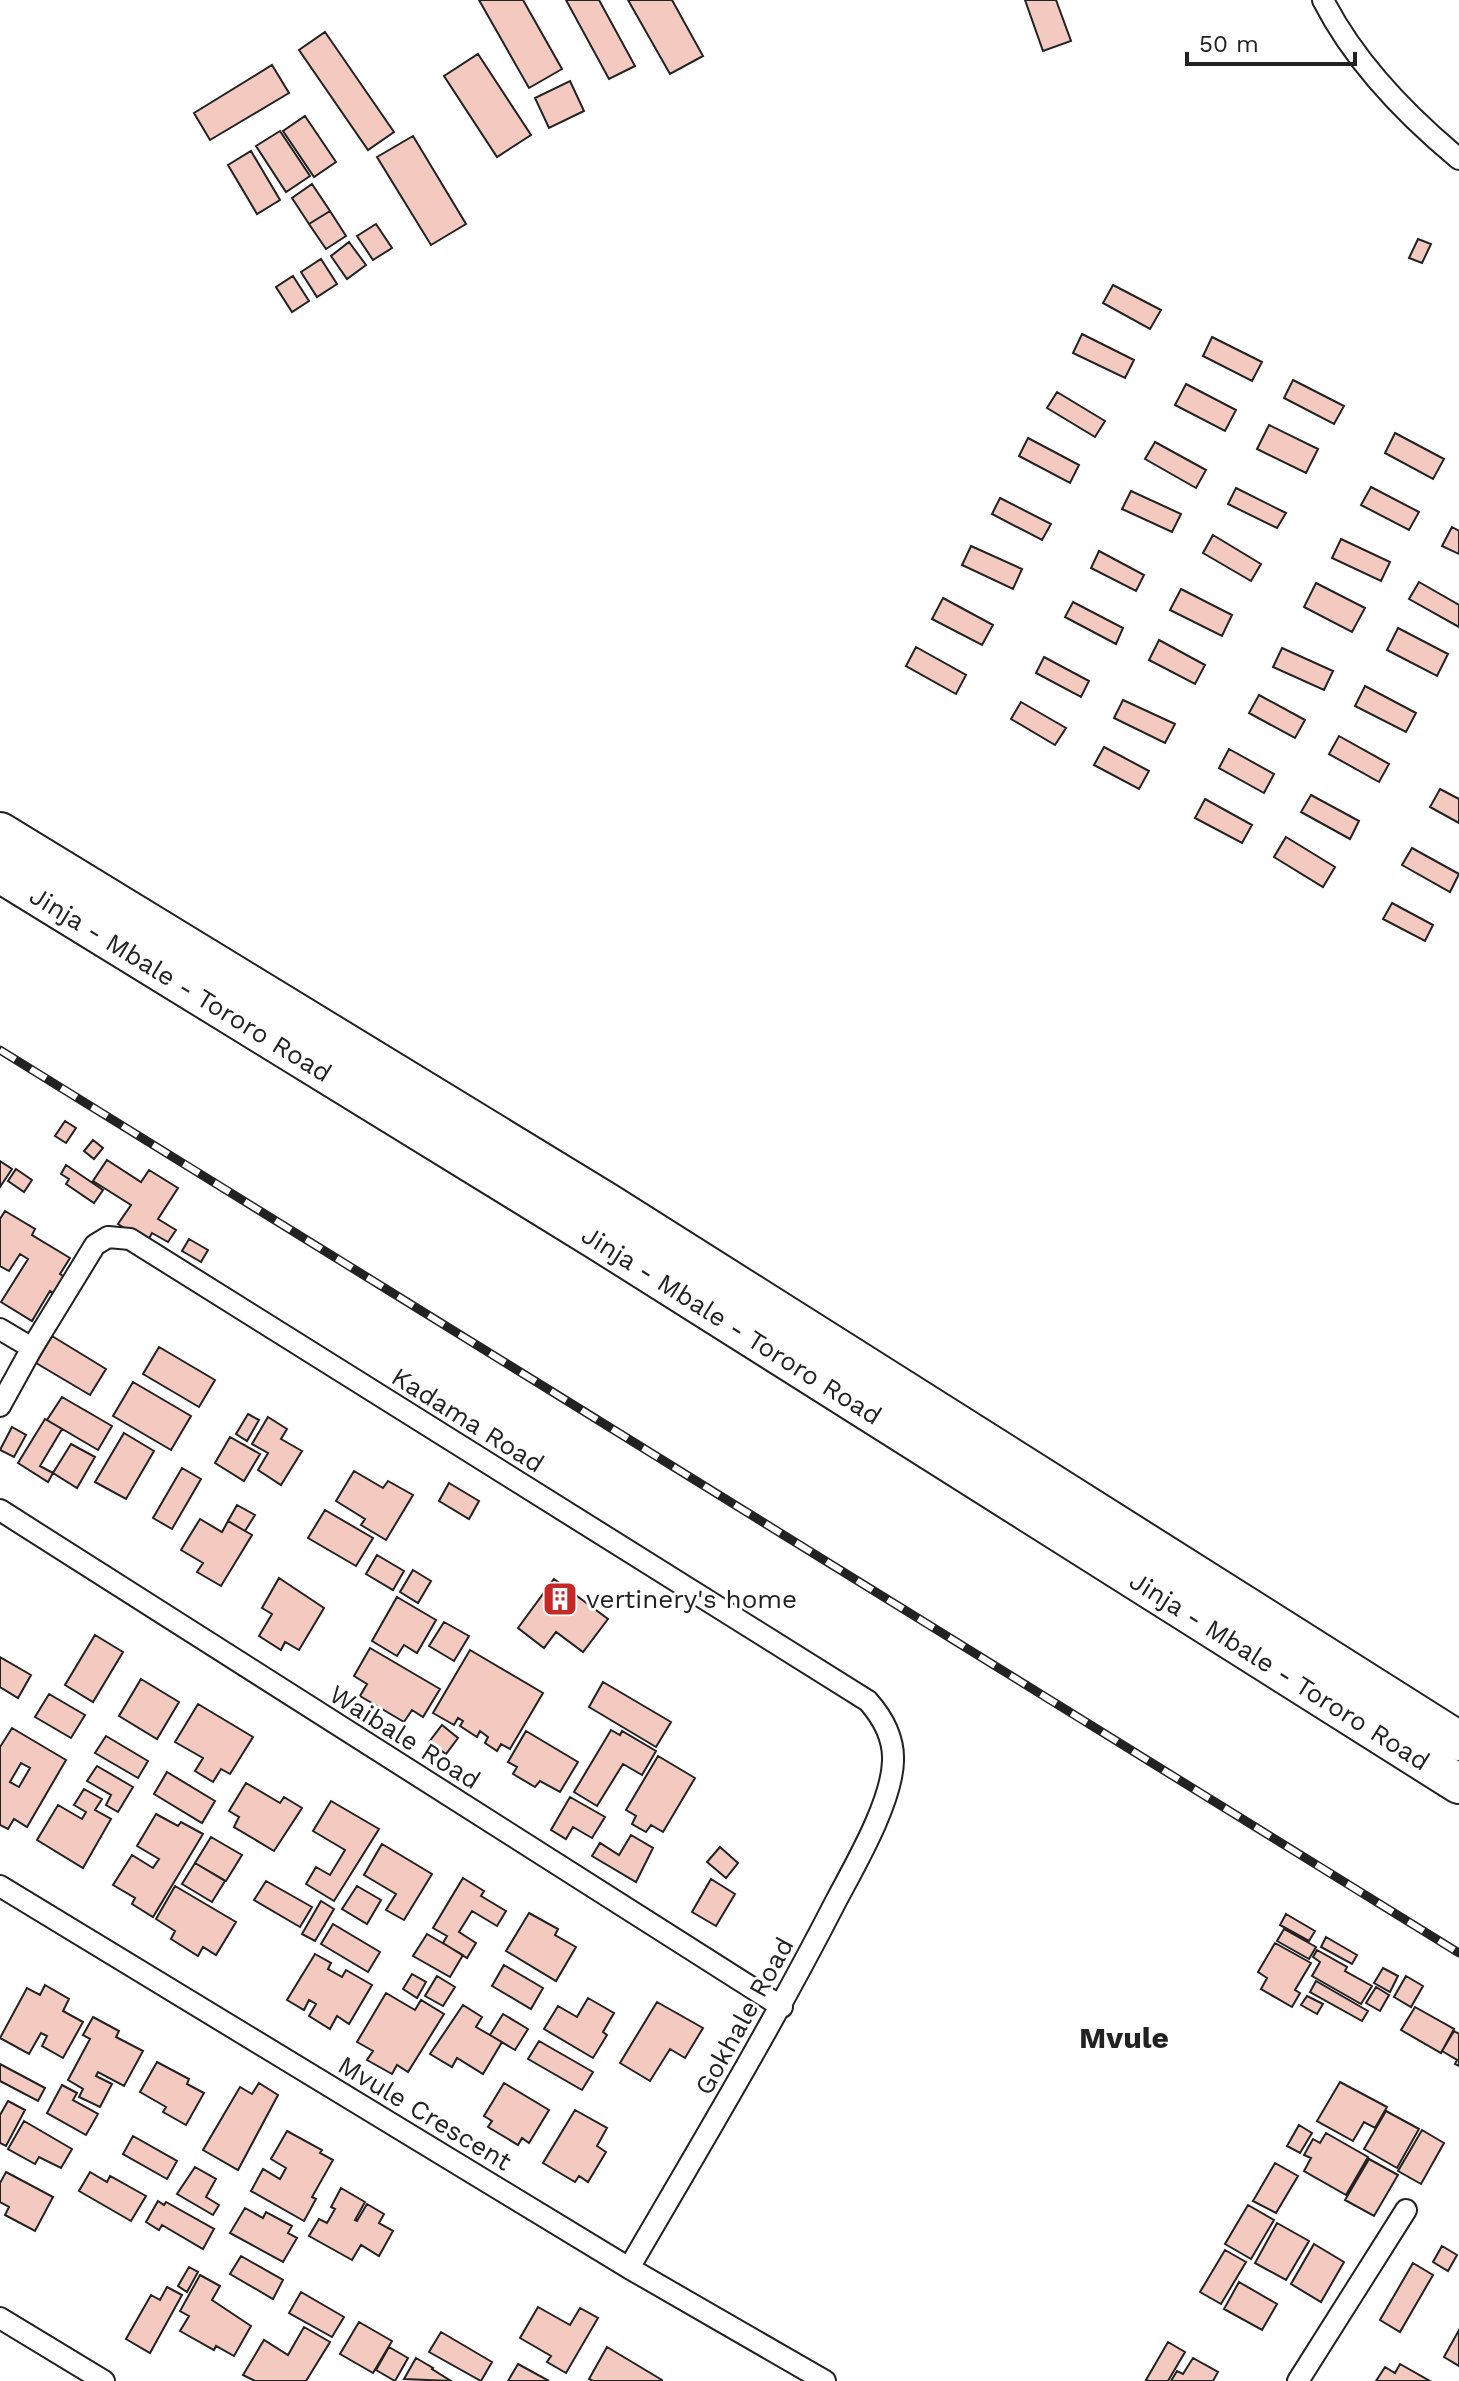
<svg xmlns="http://www.w3.org/2000/svg" width="1459" height="2381" font-family="'Work Sans',sans-serif">
	<style>
		.building { fill: #f3c9c0; stroke: #222; stroke-width: 2; fill-rule: evenodd }
		.lines { fill: none; stroke-linecap: round; stroke-linejoin: round }
		.street-casing { stroke: #222; stroke-width: 24 }
		.highway-casing { stroke: #222; stroke-width: 42 }
		.street { stroke: #fff; stroke-width: 20 }
		.highway { stroke: #fff; stroke-width: 38 }
		.rail-casing { stroke: #222; stroke-width: 9 }
		.rail { stroke: #fff; stroke-width: 6; stroke-dasharray: 18; stroke-linecap: butt }
		.labels { text-anchor: middle; dominant-baseline: central; stroke-width: 6; stroke-linejoin: round; paint-order: stroke }
		.street-label { font-size: 26px; fill: #222; stroke: #fff }
		.poi-label { font-size: 26px; fill: #222; stroke: #fff; text-anchor: start }
		.quarter-label { font-size: 30px; font-weight: bold; fill: #222; stroke: #fff }
	</style>
	<rect width="100%" height="100%" fill="#fff"/>
	<path class="building" d="M479,0H523L562,69L529,88Z
		M566,0H599L635,66L609,79Z
		M628,0H672L703,56L670,74Z
		M1025,0H1056L1071,41L1043,51Z
		M325,32L394,132L368,150L299,50Z
		M478,54L531,135L497,157L444,76Z
		M272,65L289,93L210,140L194,113Z
		M570,81L584,111L549,128L535,98Z
		M305,116L336,162L314,177L283,131Z
		M280,131L310,176L286,192L256,146Z
		M413,136L466,224L431,245L377,157Z
		M251,151L280,200L257,214L228,165Z
		M312,184L330,211L309,224L292,198Z
		M330,211L346,236L326,249L309,224Z
		M376,224L392,248L373,260L357,236Z
		M1418,239L1431,244L1422,263L1409,258Z
		M349,242L366,265L347,279L331,256Z
		M321,259L337,284L317,297L301,272Z
		M293,276L309,301L292,312L276,287Z
		M1113,285L1161,310L1150,329L1103,303Z
		M1082,334L1134,360L1125,378L1073,353Z
		M1212,337L1262,362L1252,381L1203,356Z
		M1293,380L1344,406L1334,424L1284,398Z
		M1186,384L1236,410L1225,431L1175,405Z
		M1057,392L1105,421L1095,437L1047,408Z
		M1269,425L1318,449L1306,473L1257,449Z
		M1395,433L1444,459L1433,479L1385,453Z
		M1028,438L1079,465L1070,483L1019,456Z
		M1155,442L1206,470L1196,488L1145,459Z
		M1371,487L1419,512L1409,530L1361,505Z
		M1236,488L1286,513L1277,528L1228,504Z
		M1131,491L1181,514L1172,532L1122,509Z
		M1000,498L1051,524L1042,540L992,514Z
		M1452,527L1459,531V554L1442,546Z
		M1213,535L1261,564L1251,581L1203,553Z
		M1341,539L1390,562L1381,581L1332,558Z
		M971,546L1022,569L1013,589L962,565Z
		M1099,551L1144,575L1136,591L1091,568Z
		M1419,582L1459,605V627L1409,599Z
		M1316,583L1365,608L1352,632L1304,607Z
		M1181,589L1232,615L1222,636L1170,610Z
		M943,598L993,625L982,645L932,619Z
		M1073,602L1123,628L1116,644L1065,617Z
		M1398,628L1448,654L1437,676L1387,650Z
		M1159,640L1205,665L1195,684L1149,660Z
		M916,647L966,675L956,694L906,666Z
		M1282,648L1333,671L1324,690L1273,667Z
		M1044,657L1089,681L1081,697L1036,673Z
		M1365,686L1416,713L1406,732L1355,706Z
		M1259,695L1305,720L1295,738L1249,713Z
		M1123,700L1175,724L1165,743L1114,718Z
		M1021,702L1066,728L1055,745L1011,719Z
		M1339,736L1389,764L1379,782L1329,754Z
		M1104,747L1149,771L1139,789L1094,765Z
		M1229,749L1274,774L1264,793L1219,768Z
		M1440,789L1459,799V823L1430,807Z
		M1311,795L1359,821L1350,839L1301,812Z
		M1205,799L1252,825L1242,843L1195,818Z
		M1286,837L1335,867L1323,887L1274,857Z
		M1412,848L1459,874L1450,892L1402,865Z
		M1392,903L1433,925L1425,941L1383,919Z
		M65,1121L76,1128L66,1143L55,1136Z
		M93,1140L103,1148L94,1159L84,1151Z
		M107,1160L141,1182L149,1170L178,1188L158,1219L176,1230L168,1242L152,1233L147,1242L118,1224L131,1205L93,1181Z
		M0,1161L12,1169L0,1187Z
		M66,1165L103,1190L94,1203L66,1184L69,1179L61,1174Z
		M16,1169L32,1180L24,1192L8,1181Z
		M5,1211L35,1229L32,1235L70,1258L60,1274L66,1278L56,1295L50,1291L32,1321L1,1302L28,1259L20,1254L9,1271L0,1266V1219Z
		M189,1239L208,1250L201,1262L182,1251Z
		M52,1336L106,1369L90,1395L36,1363Z
		M159,1347L215,1380L199,1407L143,1374Z
		M133,1382L191,1416L171,1450L113,1416Z
		M62,1397L112,1426L98,1450L47,1420Z
		M248,1414L259,1420L247,1441L236,1434Z
		M268,1417L287,1429L281,1439L302,1451L281,1485L258,1470L268,1453L252,1444Z
		M45,1419L62,1429L40,1466L53,1473L48,1482L18,1463Z
		M12,1427L26,1435L14,1457L0,1450Z
		M124,1433L154,1451L126,1499L95,1482Z
		M230,1437L260,1454L244,1481L215,1463Z
		M71,1444L95,1457L77,1488L53,1473Z
		M182,1468L201,1479L172,1529L153,1518Z
		M354,1471L383,1488L388,1481L413,1495L386,1540L361,1525L365,1519L336,1501Z
		M449,1483L479,1501L469,1519L439,1501Z
		M237,1505L255,1515L245,1531L228,1521Z
		M325,1510L373,1538L356,1566L308,1538Z
		M200,1519L222,1532L228,1521L252,1535L221,1586L197,1572L203,1563L181,1550Z
		M377,1555L404,1571L393,1590L366,1574Z
		M413,1570L431,1581L418,1603L400,1592Z
		M279,1578L324,1608L299,1650L285,1642L281,1650L259,1636L272,1614L262,1608Z
		M554,1579L608,1619L583,1652L556,1632L544,1648L518,1628Z
		M397,1597L436,1620L417,1653L404,1645L397,1656L372,1641Z
		M444,1622L469,1636L454,1661L429,1646Z
		M95,1635L123,1652L93,1702L65,1685Z
		M370,1648L440,1689L423,1717L412,1710L404,1722L360,1696L367,1684L354,1676Z
		M470,1650L543,1693L510,1749L501,1744L497,1751L485,1743L488,1737L480,1731L477,1737L460,1726L463,1721L458,1718L454,1725L433,1713Z
		M0,1657L31,1675L18,1698L0,1687Z
		M141,1679L179,1702L157,1739L119,1716Z
		M603,1682L671,1722L656,1747L589,1707Z
		M49,1694L85,1715L71,1738L35,1717Z
		M198,1704L253,1737L230,1774L221,1769L213,1782L195,1771L203,1758L175,1742Z
		M442,1725L458,1738L446,1754L429,1742Z
		M12,1728L66,1760L27,1827L14,1819L8,1829L0,1825V1747ZM21,1763L30,1768L19,1787L10,1782Z
		M611,1730L620,1735L622,1731L656,1751L642,1775L623,1764L597,1806L574,1792Z
		M526,1731L578,1762L560,1792L540,1781L535,1787L513,1774L517,1767L508,1762Z
		M106,1736L148,1761L138,1778L95,1753Z
		M658,1756L695,1778L663,1832L651,1825L646,1832L632,1824L636,1816L626,1810Z
		M97,1766L133,1787L118,1812L106,1805L111,1795L87,1781Z
		M167,1772L215,1801L202,1823L154,1794Z
		M246,1783L280,1803L284,1797L302,1808L274,1851L234,1827L239,1817L229,1811Z
		M84,1789L102,1799L95,1810L111,1819L83,1868L37,1840L58,1805L82,1819L86,1812L74,1805Z
		M570,1797L605,1817L592,1838L573,1827L566,1839L551,1830Z
		M331,1801L379,1829L334,1901L306,1884L316,1867L330,1875L345,1850L313,1831Z
		M156,1814L178,1826L181,1822L203,1834L153,1917L132,1904L135,1898L113,1885L132,1855L153,1868L159,1859L137,1846Z
		M631,1835L653,1848L636,1882L592,1856L600,1843L619,1855Z
		M211,1837L242,1855L226,1881L195,1863Z
		M382,1844L432,1874L404,1920L386,1910L396,1894L364,1875Z
		M720,1847L738,1863L726,1878L707,1862Z
		M195,1863L225,1881L212,1902L182,1884Z
		M463,1878L484,1891L481,1896L506,1911L497,1926L472,1911L459,1932L476,1943L467,1958L443,1943L447,1936L433,1928Z
		M711,1879L735,1894L716,1926L692,1912Z
		M266,1881L312,1907L300,1927L254,1900Z
		M175,1886L236,1922L216,1955L203,1947L198,1956L171,1939L175,1931L156,1919Z
		M357,1886L381,1900L367,1924L342,1909Z
		M321,1901L334,1909L315,1941L302,1934Z
		M529,1913L558,1929L555,1935L576,1947L556,1981L506,1951Z
		M1286,1914L1315,1931L1309,1941L1280,1925Z
		M333,1924L380,1952L368,1972L321,1944Z
		M1284,1929L1316,1947L1309,1959L1277,1941Z
		M427,1934L463,1955L450,1977L413,1956Z
		M1326,1937L1357,1955L1352,1964L1321,1947Z
		M1275,1943L1311,1963L1295,1990L1300,1993L1292,2007L1261,1989L1267,1978L1258,1972Z
		M1317,1950L1347,1967L1345,1971L1372,1986L1361,2004L1312,1976L1320,1962L1313,1957Z
		M315,1954L331,1963L328,1969L342,1977L346,1970L372,1985L349,2024L337,2016L330,2029L309,2016L316,2004L309,2000L304,2010L287,2000Z
		M504,1965L543,1988L531,2009L492,1986Z
		M1383,1968L1398,1976L1390,1992L1374,1983Z
		M412,1974L426,1982L417,1998L403,1989Z
		M437,1976L455,1987L443,2006L425,1996Z
		M1406,1976L1423,1986L1411,2007L1394,1997Z
		M1316,1981L1368,2011L1362,2021L1310,1992Z
		M45,1985L69,1999L63,2011L83,2022L63,2058L42,2046L47,2036L41,2033L29,2054L0,2038L27,1988L40,1995Z
		M1376,1987L1389,1995L1380,2011L1366,2003Z
		M386,1993L415,2010L421,2000L444,2014L408,2072L397,2065L392,2074L367,2060L373,2051L357,2042Z
		M1307,1996L1323,2004L1317,2014L1301,2005Z
		M588,1998L614,2013L603,2032L607,2035L593,2058L544,2029L558,2006L577,2017Z
		M657,2002L703,2028L685,2058L670,2049L650,2081L620,2063Z
		M463,2005L482,2017L476,2027L502,2042L483,2074L457,2058L452,2067L430,2054Z
		M1415,2007L1454,2029L1441,2053L1401,2030Z
		M503,2014L528,2029L515,2050L490,2035Z
		M93,2017L119,2031L116,2037L143,2051L124,2086L98,2072L96,2076L112,2084L100,2107L79,2097L83,2089L68,2080L90,2039L83,2035Z
		M1454,2031L1459,2034V2066L1455,2064L1457,2060L1442,2051Z
		M539,2041L593,2072L582,2090L528,2059Z
		M157,2062L189,2079L187,2084L204,2093L186,2125L163,2112L166,2107L140,2092Z
		M0,2064L45,2088L38,2101L0,2081Z
		M1340,2082L1387,2107L1375,2128L1364,2122L1353,2141L1317,2121Z
		M259,2083L278,2095L238,2170L203,2150L240,2087L252,2094Z
		M504,2083L549,2110L529,2143L522,2138L518,2145L488,2127L492,2121L484,2116Z
		M62,2085L77,2093L73,2100L98,2114L86,2135L47,2113Z
		M8,2101L25,2110L6,2146L0,2143V2115Z
		M575,2110L607,2128L597,2146L606,2152L588,2182L579,2176L575,2182L543,2163Z
		M1386,2111L1419,2129L1397,2168L1364,2149Z
		M24,2121L72,2149L61,2168L39,2157L35,2164L8,2149Z
		M1299,2125L1312,2133L1300,2153L1287,2146Z
		M1422,2130L1444,2143L1421,2184L1398,2171Z
		M287,2131L322,2150L320,2153L333,2160L312,2197L316,2199L304,2221L251,2191L263,2169L280,2179L286,2168L271,2159Z
		M1326,2133L1368,2157L1346,2195L1304,2171L1311,2158L1304,2155L1313,2139L1320,2143Z
		M133,2136L177,2161L167,2179L123,2154Z
		M1369,2159L1398,2175L1374,2216L1345,2200Z
		M1275,2163L1298,2176L1276,2213L1253,2201Z
		M195,2167L216,2179L206,2197L219,2205L213,2215L177,2194Z
		M6,2172L53,2197L35,2231L5,2215L9,2207L0,2202V2183Z
		M90,2172L107,2182L110,2176L146,2196L131,2221L79,2191Z
		M341,2188L365,2202L355,2220L357,2221L367,2204L384,2214L379,2223L393,2231L379,2256L361,2245L352,2260L309,2236L319,2219L327,2223L335,2209L331,2207Z
		M158,2201L164,2205L166,2202L214,2229L203,2249L162,2225L159,2230L146,2222Z
		M1248,2205L1274,2220L1251,2259L1225,2244Z
		M245,2208L263,2218L266,2212L292,2226L288,2233L297,2238L283,2262L230,2233Z
		M1277,2223L1309,2241L1286,2280L1255,2263Z
		M1314,2244L1344,2262L1321,2302L1291,2284Z
		M1442,2246L1457,2255L1448,2271L1433,2262Z
		M1225,2250L1246,2262L1221,2304L1200,2292Z
		M241,2256L283,2280L273,2299L230,2274Z
		M1413,2263L1433,2275L1400,2332L1380,2320Z
		M189,2267L198,2272L187,2292L178,2286Z
		M200,2275L220,2286L212,2300L251,2326L234,2356L216,2346L214,2350L180,2331L189,2316L180,2311Z
		M1239,2282L1277,2304L1262,2330L1224,2309Z
		M167,2287L182,2295L150,2353L126,2339L151,2295L160,2300Z
		M301,2292L344,2317L332,2337L289,2313Z
		M538,2307L570,2325L580,2308L598,2318L566,2373L547,2362L551,2356L520,2338Z
		M359,2322L392,2341L373,2373L340,2354Z
		M304,2327L330,2342L306,2381H255L243,2375L264,2340L288,2355Z
		M1459,2330V2366L1444,2357Z
		M441,2332L492,2362L481,2381L429,2352Z
		M1168,2342L1185,2352L1168,2381H1149L1146,2380Z
		M389,2347L408,2358L395,2381L376,2370Z
		M607,2347L662,2380V2381H593L589,2379Z
		M416,2358L433,2368L432,2369L451,2381L404,2379Z
		M1193,2358L1218,2372L1213,2381H1171L1177,2371L1183,2374Z
		M518,2364L549,2381H508Z
		M1400,2364L1430,2381H1376L1385,2367L1395,2373Z"/>
	<g class="lines">
		<defs>
			<path id="street" d="M1323,0C1354,61 1406,115 1459,159
				M0,1329L32,1348
				M0,1406L32,1348L95,1245L108,1237L130,1239L868,1701C883,1718 894,1737 893,1761C892,1802 855,1865 836,1901C772,2026 700,2146 629,2268
				M0,1510L782,2007
				M0,1886L629,2268L825,2381
				M0,2318L104,2381
				M1298,2381L1406,2210"/>
			<g id="highway">
				<path d="M0,832L606,1202L1459,1741"/>
				<path id="s1" d="M0,873L597,1240L1459,1784"/>
			</g>
		</defs>
		<use href="#street" class="street-casing"/>
		<use href="#highway" class="highway-casing"/>
		<use href="#street" class="street"/>
		<use href="#highway" class="highway"/>
		<defs>
			<path id="rail" d="M0,1050L1459,1953"/>
		</defs>
		<use href="#rail" class="rail-casing"/>
		<use href="#rail" class="rail"/>
	</g>
	<defs>
		<symbol id="building-square" viewBox="-11 -11 22 22"><rect x="-9" y="-9" width="18" height="18" rx="4" fill="#c62828" stroke="#fff"/><path d="M-4-6H4V6H1V3H-1V6H-4ZM-2.5-4.3h1.7v1.8h-1.7ZM.8-4.3h1.7v1.8H.8ZM-2.5-1h1.7V.8h-1.7ZM.8-1h1.7V.8H.8Z" fill="#fff"/></symbol>
	</defs>
	<g fill-rule="evenodd">
		<use href="#building-square" x="540" y="1579" width="40" height="40"/>
	</g>
	<g class="labels">
		<g class="street-label">
			<text stroke="none"><textPath href="#s1" startOffset="212">Jinja - Mbale - Tororo Road</textPath></text>
			<text stroke="none"><textPath href="#s1" startOffset="860">Jinja - Mbale - Tororo Road</textPath></text>
			<text transform="translate(468 1420) rotate(32)">Kadama Road</text>
			<text stroke="none"><textPath href="#s1" startOffset="1508">Jinja - Mbale - Tororo Road</textPath></text>
			<text transform="translate(405 1737) rotate(32)">Waibale Road</text>
			<text transform="translate(744 2016) rotate(-61)">Gokhale Road</text>
			<text transform="translate(425 2113) rotate(31)">Mvule Crescent</text>
		</g>
		<g class="poi-label">
			<text x="586" y="1599">vertinery's home</text>
		</g>
		<g class="quarter-label">
			<text x="1124" y="2037">Mvule</text>
		</g>
	</g>
	<path d="M1187 52v12h168v-12" fill="none" stroke="#222222" stroke-width="4"/>
	<text x="1199" y="52" font-size="24" fill="#222222" stroke="#ffffff" stroke-width="6" paint-order="stroke">50 m</text>
</svg>
